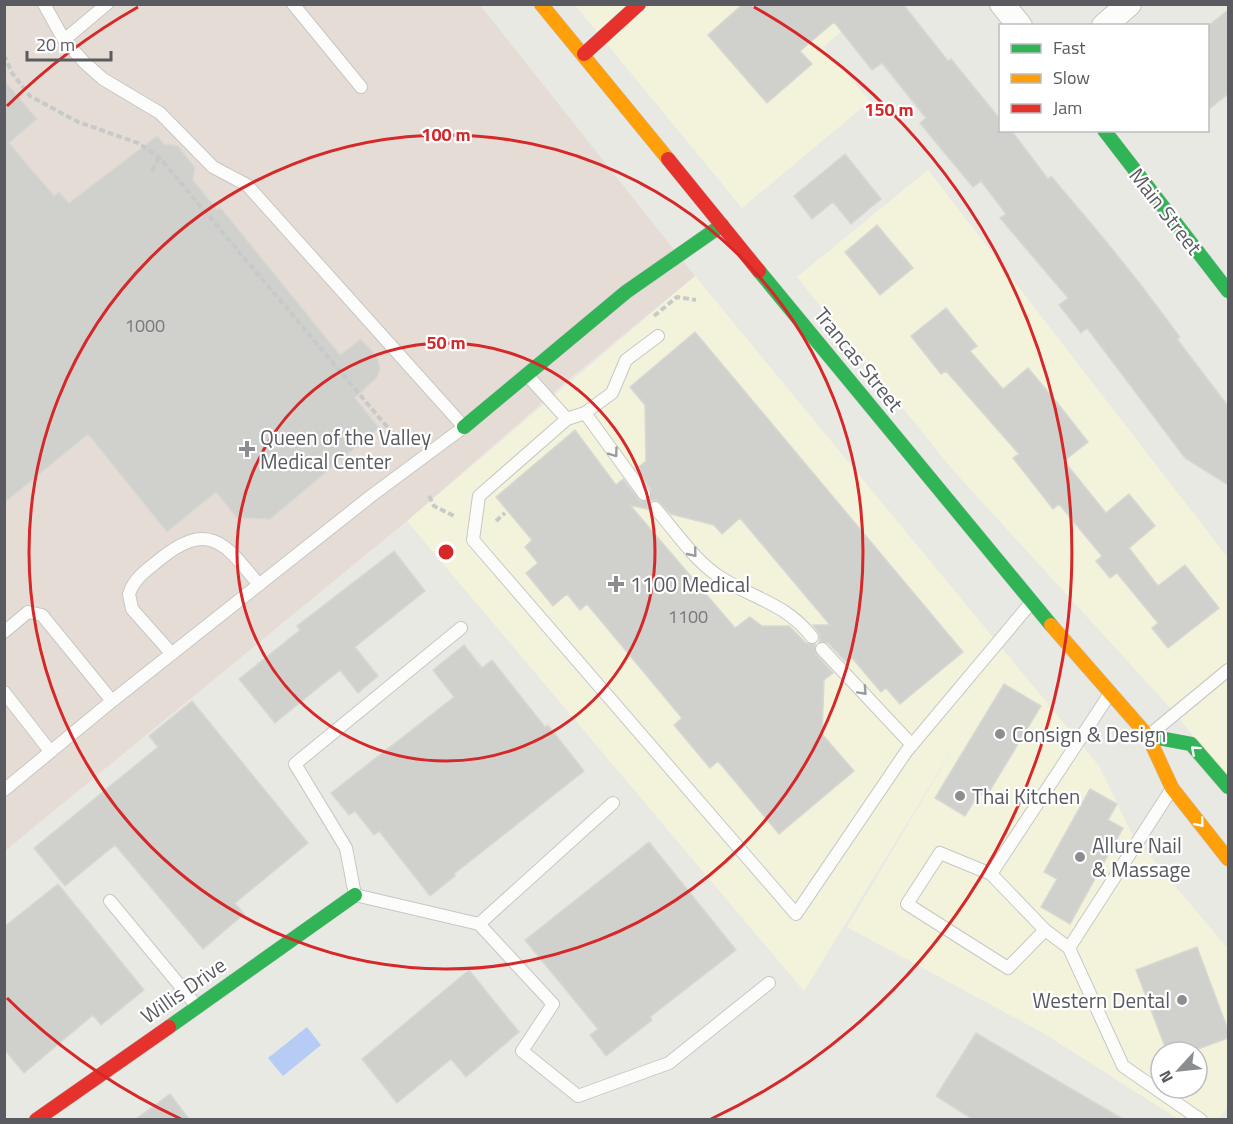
<svg xmlns="http://www.w3.org/2000/svg" width="1233" height="1124" font-family="'Titillium Web',sans-serif">
	<style>
		.commercial { fill: #f3f3dc; fill-rule: evenodd }
		.medical { fill: #e6dcd6 }
		.water { fill: #b7ccf4 }
		.building { fill: #d0d0cd; stroke: #d8d8d3; stroke-width: 1.5 }
		.lines { fill: none; stroke-linecap: round; stroke-linejoin: round }
		.lane-casing { stroke: #c6c7c6; stroke-width: 14 }
		.street-casing { stroke: #c6c7c6; stroke-width: 26 }
		.fast-casing { stroke: #c4c5c5; stroke-width: 15 }
		.slow-casing { stroke: #c4c5c5; stroke-width: 15 }
		.jam-casing { stroke: #c4c5c5; stroke-width: 15 }
		.path { stroke: #c6cbc9; stroke-width: 4; stroke-dasharray: 6 3; stroke-linecap: butt }
		.lane { stroke: #fcfcfb; stroke-width: 12 }
		.street { stroke: #fcfcfb; stroke-width: 24 }
		.fast { stroke: #30b455; stroke-width: 14 }
		.slow { stroke: #ff9f0a; stroke-width: 14 }
		.jam { stroke: #e5322d; stroke-width: 14 }
		.oneway { stroke: #9a9b9f }
		.oneway2 { stroke: #fff }
		.ring { fill: none; stroke: #d62828; stroke-width: 3 }
		.poi-dot { fill: #8b8d8f; stroke: #fff; stroke-width: 2 }
		.labels { text-anchor: middle; dominant-baseline: central; stroke-width: 4.5; stroke-linejoin: round; paint-order: stroke }
		.number-label { font-size: 18px; fill: #787a7d }
		.street-label { font-size: 21px; fill: #595b61; stroke: #fff }
		.poi-label { font-size: 21px; fill: #595b61; stroke: #fff; text-anchor: start }
		.centre { fill: #d62828; stroke: #fff; stroke-width: 3 }
		.ring-label { font-size: 18px; text-anchor: middle; font-weight: bold; fill: #d62828; stroke: #fff; stroke-width: 4.5; stroke-linejoin: round; paint-order: stroke }
	</style>
	<rect width="100%" height="100%" fill="#e9e9e4"/>
	<path class="commercial" d="M575,5H829L847,27L823,47L870,101L742,208Z
		M928,170L1228,558V778L1174,712L952,469L797,277Z
		M695,276L1099,766L1133,836L1228,949V1106L1219,1119H1178L1045,1034L847,927L968,724L804,991L407,521ZM1161,1052H1197V1088H1161Z"/>
	<path class="medical" d="M5,5H480L695,276L572,377L407,521L5,851Z"/>
	<path class="water" d="M307,1027L321,1045L283,1076L268,1058Z"/>
	<path class="building" d="M743,4H903L948,61L951,59L1000,119V130H1011L1048,179L1051,176L1100,234L1141,285L1180,337L1177,339L1228,406V485L1185,458L1087,328L1081,333L1059,305L1068,298L1000,218L1006,214L981,181L973,187L942,150L920,123L926,118L882,63L872,70L834,22L800,51L812,64L767,103L708,35Z
		M1228,10V94L1208,110V26Z
		M4,80L37,119L9,143L54,196L59,192L69,203L157,136L164,144L178,146L195,168L193,180L217,210L220,207L340,355L361,339L377,357L380,368L377,377L355,398L379,428L270,519L237,518L216,492L167,532L88,434L4,503Z
		M845,154L881,199L851,224L833,202L812,219L794,196Z
		M877,225L913,268L880,295L845,252Z
		M946,308L977,346L970,351L1003,389L1028,368L1055,400L1088,442L1064,461L1106,513L1129,494L1155,526L1129,548L1158,586L1185,565L1219,608L1168,648L1152,628L1158,623L1117,573L1110,578L1096,561L1102,556L1059,504L1053,509L1013,458L1019,454L946,371L941,374L911,336Z
		M695,332L963,652L900,704L886,688L881,692L852,658L846,662L828,643L819,642L820,635L813,625H830L740,518L722,534L714,525L671,514L657,500L650,501L647,509L630,505L735,628L750,617L762,626H789L806,643L815,644L816,654L833,673L824,680L822,734L854,771L779,834L718,761L710,768L674,725L682,718L587,604L580,610L567,594L553,606L526,573L538,563L525,547L532,540L496,497L575,430L616,485L623,479L640,501L649,500L651,490L636,469L646,461L645,405L630,387Z
		M394,551L425,591L355,647L378,676L358,693L340,670L275,723L239,679L300,630L297,626Z
		M464,645L482,668L492,660L545,727L548,725L584,771L454,874L455,876L430,896L379,831L374,835L355,811L349,815L331,793L454,697L433,670Z
		M1004,684L1041,706L986,797L979,793L965,816L935,798Z
		M192,701L308,843L235,903L244,914L203,949L115,845L65,886L34,848L158,747L149,736Z
		M1090,789L1117,804L1108,820L1123,828L1070,924L1041,907L1057,879L1044,872Z
		M649,842L736,950L650,1017L652,1020L606,1056L590,1035L598,1029L525,940Z
		M58,884L144,990L101,1025L93,1015L24,1073L4,1049V927Z
		M1197,947L1228,1030V1038L1190,1052H1167L1136,970Z
		M469,970L519,1032L466,1077L451,1059L397,1103L362,1059Z
		M976,1033L1123,1119H972L936,1096Z
		M170,1094L189,1119H136Z"/>
	<g class="lines">
		<defs>
			<path id="lane" d="M293,4L361,87
				M64,40L107,4
				M658,336L626,360L612,393L585,413L567,419L479,496L473,540L796,914L906,752L1030,604
				M528,376L567,419
				M585,413L644,494
				M655,508C677,533 695,562 723,579C757,600 786,604 812,637
				M461,628L295,764L346,848L355,895L479,924L613,803
				M4,632L28,612L42,615L112,701
				M822,649L912,745
				M172,654L132,609L129,594C134,578 147,570 159,560C209,519 226,544 259,585
				M4,692L50,751
				M1153,732L1228,670
				M4,790L112,701L371,496L464,427L247,185L213,167L160,113L103,79L84,62L64,40L44,4
				M991,874L1045,930L1008,968L907,904L940,853L991,874L1109,695
				M110,901L196,1005
				M479,924L553,1004L522,1051L578,1096L669,1063L769,983
				M1045,930L1069,948L1123,1066L1201,1120
				M1069,948L1171,790"/>
			<path id="street" d="M1002,4L1020,26
				M1104,26L1129,4"/>
			<path id="fast" d="M1104,130L1228,291
				M759,271L1051,625
				M464,427L626,292L722,225
				M1148,736L1191,744L1228,787
				M169,1027L355,895"/>
			<path id="slow" d="M541,4L668,159
				M1051,625L1148,736L1172,788L1228,859"/>
			<path id="jam" d="M584,54L639,4
				M668,159L759,271
				M36,1120L169,1027"/>
		</defs>
		<use href="#lane" class="lane-casing"/>
		<use href="#street" class="street-casing"/>
		<use href="#fast" class="fast-casing"/>
		<use href="#slow" class="slow-casing"/>
		<use href="#jam" class="jam-casing"/>
		<path class="path" d="M4,55L12,73L30,96L78,122L138,143L159,157L399,441
			M152,171L159,157
			M654,316L677,297L696,300
			M429,496L434,506L454,516
			M496,521L505,513"/>
		<use href="#lane" class="lane"/>
		<use href="#street" class="street"/>
		<use href="#fast" class="fast"/>
		<use href="#slow" class="slow"/>
		<use href="#jam" class="jam"/>
	</g>
	<defs><path id="oneway-chevron" d="M-2-3.5L2.5 0L-2 3.5" fill="none" stroke-width="1.6" stroke-linecap="round" stroke-linejoin="round" transform="scale(1.5)"/></defs>
	<g class="oneway">
		<use href="#oneway-chevron" transform="translate(614 453) rotate(54)"/>
		<use href="#oneway-chevron" transform="translate(693 553) rotate(51)"/>
		<use href="#oneway-chevron" transform="translate(863 691) rotate(47)"/>
	</g>
	<g class="oneway2">
		<use href="#oneway-chevron" transform="translate(1195 750) rotate(-138)"/>
		<use href="#oneway-chevron" transform="translate(1200 823) rotate(51)"/>
	</g>
	<g class="ring">
		<circle cx="446" cy="552" r="209"/>
		<circle cx="446" cy="552" r="417"/>
		<path d="M181 1119A626 626 0 0 1 7 998M7 106A626 626 0 0 1 138 7M754 7A626 626 0 0 1 711 1119"/>
	</g>
	<g class="poi-dot">
		<path d="M244 440h6v6h6v6h-6v6h-6v-6h-6v-6h6z"/>
		<path d="M613 575h6v6h6v6h-6v6h-6v-6h-6v-6h6z"/>
		<circle cx="1000" cy="734" r="6"/>
		<circle cx="960" cy="796" r="6"/>
		<circle cx="1080" cy="857" r="6"/>
		<circle cx="1182" cy="1000" r="6"/>
	</g>
	<g class="labels">
		<g class="number-label">
			<text x="145" y="325">1000</text>
			<text x="688" y="616">1100</text>
		</g>
		<g class="street-label">
			<text transform="translate(1166 211) rotate(52)">Main Street</text>
			<text transform="translate(859 359) rotate(51)">Trancas Street</text>
			<text transform="translate(183 990) rotate(-35)">Willis Drive</text>
		</g>
		<g class="poi-label">
			<text x="260" y="437">Queen of the Valley<tspan x="260" dy="24">Medical Center</tspan></text>
			<text x="630" y="584">1100 Medical</text>
			<text x="1012" y="734">Consign &amp; Design</text>
			<text x="972" y="796">Thai Kitchen</text>
			<text x="1092" y="845">Allure Nail<tspan x="1092" dy="24">&amp; Massage</tspan></text>
			<text x="1170" y="1000" text-anchor="end">Western Dental</text>
		</g>
	</g>
	<circle cx="446" cy="552" r="9" class="centre"/>
	<g class="ring-label">
		<text x="889" y="116">150 m</text>
		<text x="446" y="141">100 m</text>
		<text x="446" y="349">50 m</text>
	</g>
	<rect width="1233" height="1124" fill="none" stroke="#595b61" stroke-width="12"/>
	<rect x="999" y="24" width="210" height="108" fill="#ffffff" stroke="#bdbdc0" stroke-width="1.5"/>
	<rect x="1011" y="44" width="30" height="9" fill="#30b455" stroke="#bdbdc0" stroke-width="1.5"/>
	<text x="1053" y="54" font-size="18" fill="#595b61">Fast</text>
	<rect x="1011" y="74" width="30" height="9" fill="#ff9f0a" stroke="#bdbdc0" stroke-width="1.5"/>
	<text x="1053" y="84" font-size="18" fill="#595b61">Slow</text>
	<rect x="1011" y="104" width="30" height="9" fill="#e5322d" stroke="#bdbdc0" stroke-width="1.5"/>
	<text x="1053" y="114" font-size="18" fill="#595b61">Jam</text>
	<g transform="translate(1179 1070) rotate(243)"><circle r="28" fill="#ffffff" stroke="#bdbdc0" stroke-width="1.5"/>
	<path d="M0-4.5L10 22L0 15L-10 22Z" fill="#8b8d8f"/>
	<text y="-9" font-size="16" font-weight="bold" text-anchor="middle" fill="#595b61">N</text>
	</g>
	<path d="M27 51v9h84v-9" fill="none" stroke="#595b61" stroke-width="3"/>
	<text x="36" y="51" font-size="18" fill="#595b61" stroke="#ffffff" stroke-width="4.5" paint-order="stroke">20 m</text>
</svg>
